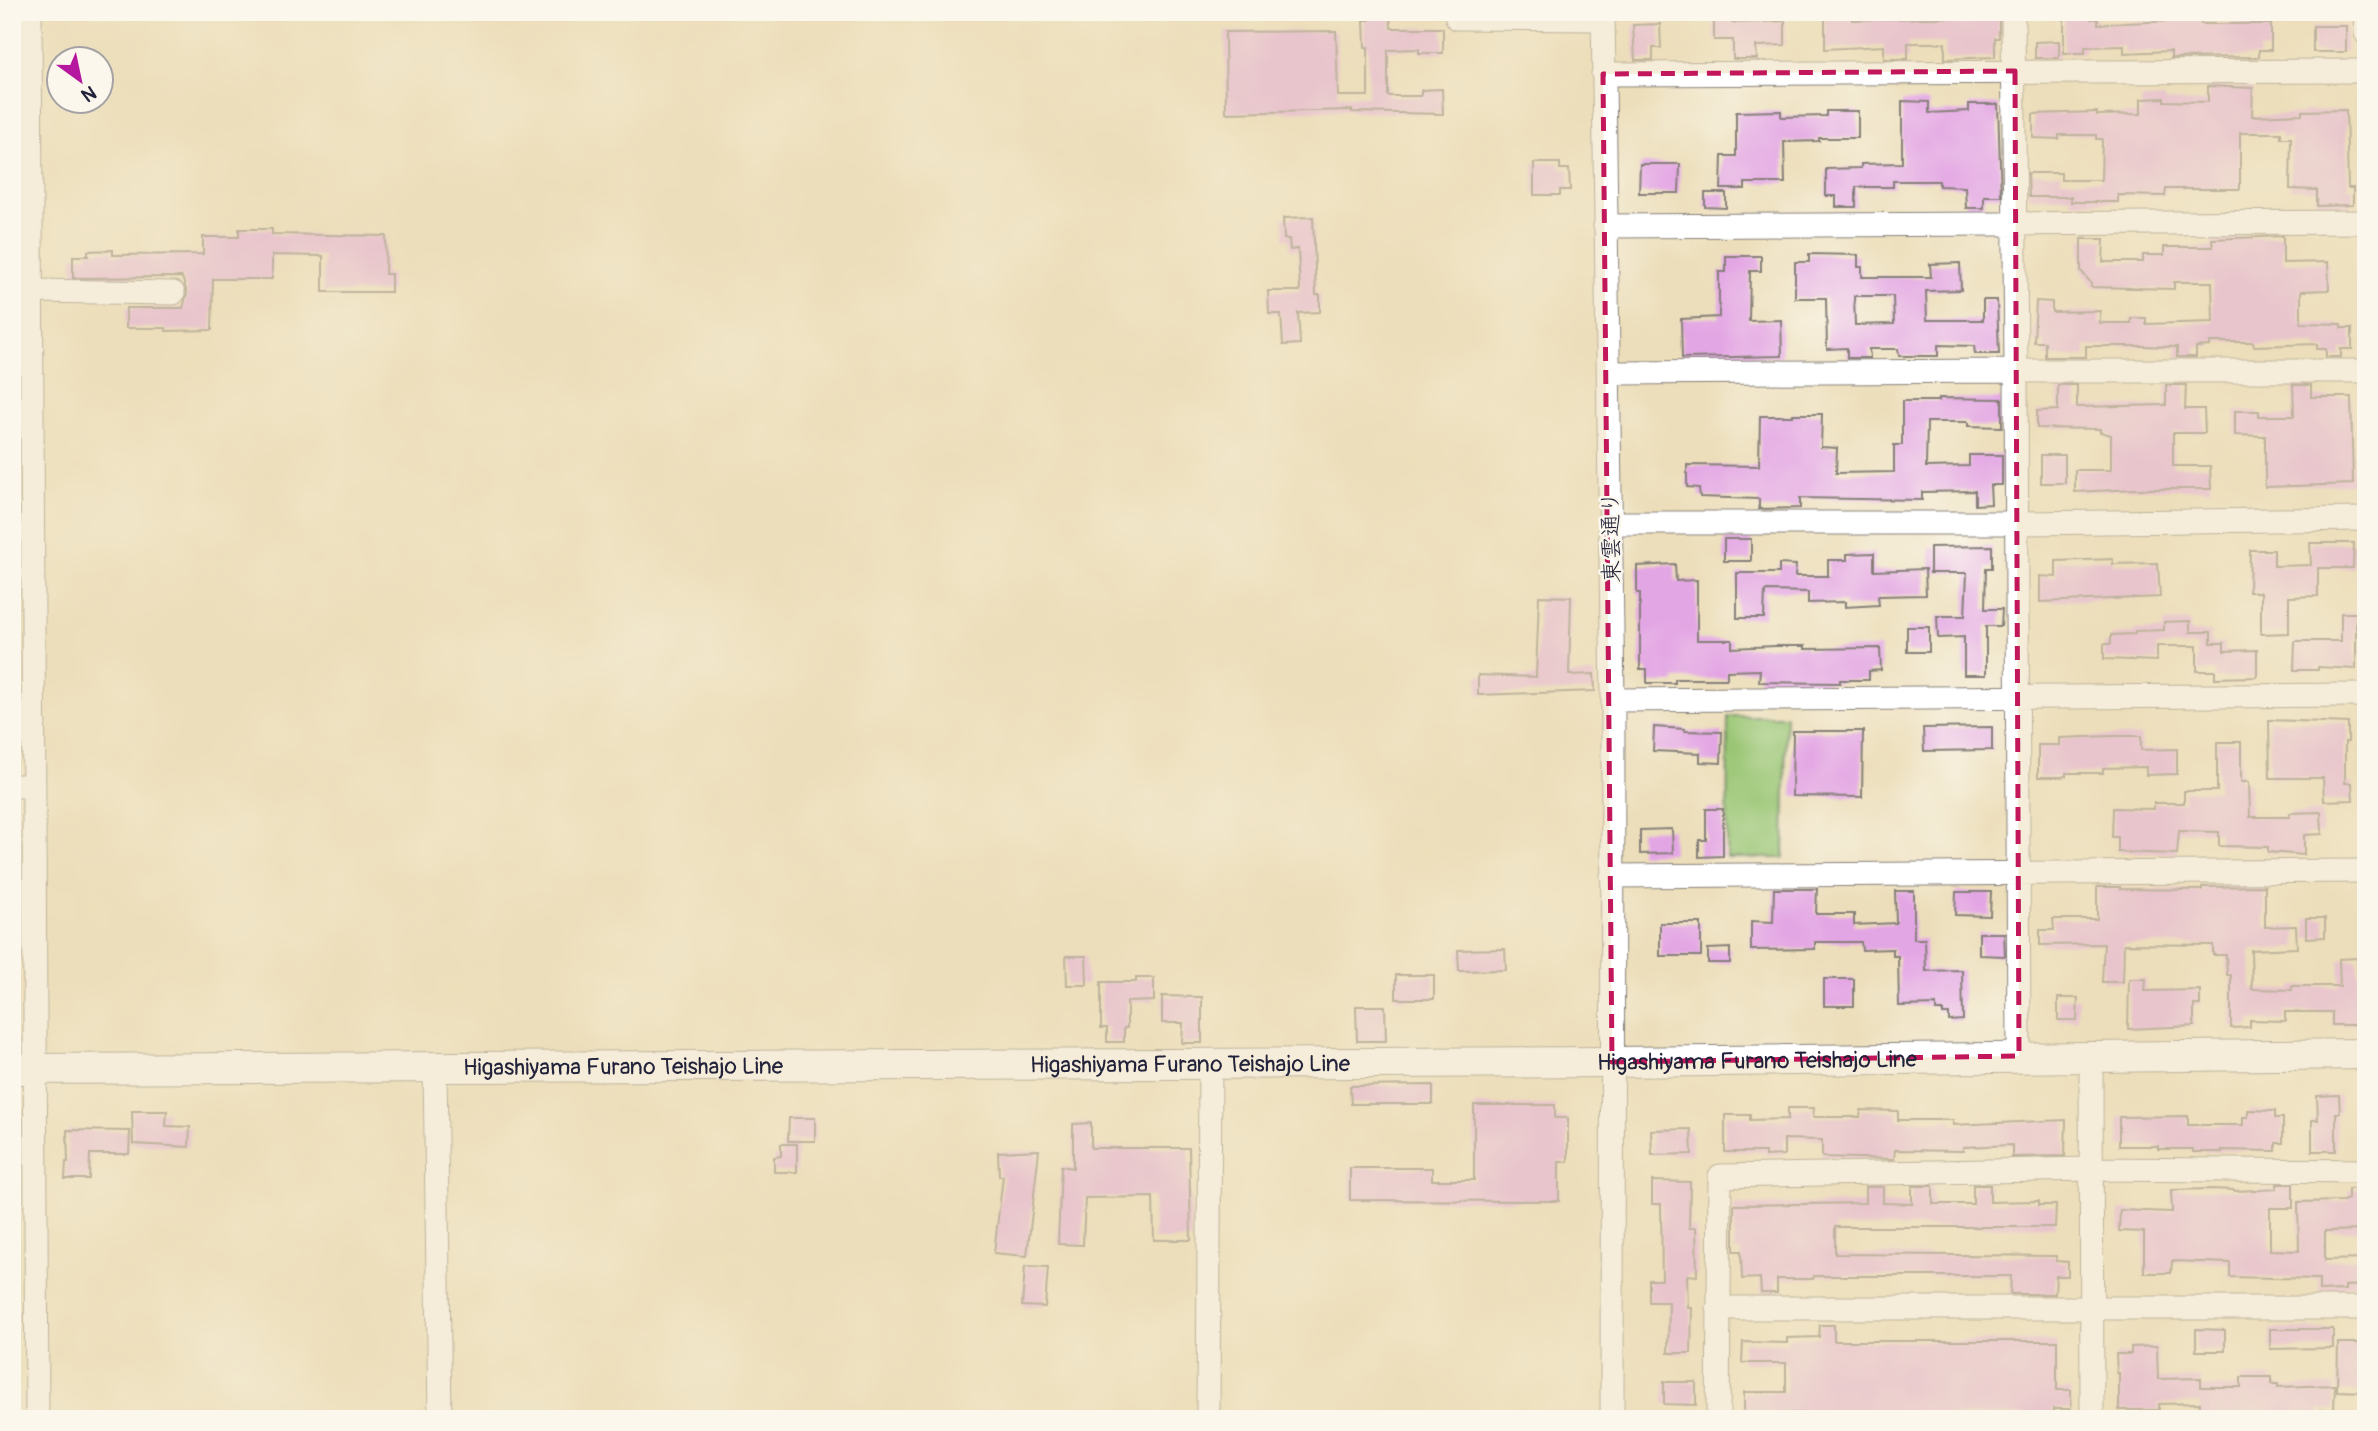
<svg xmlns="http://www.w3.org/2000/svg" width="2378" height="1431" font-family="Pangolin,'Klee One',sans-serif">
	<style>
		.green { fill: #98c572; stroke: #5d7456; stroke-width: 2 }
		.building { fill: #e3a6e4; fill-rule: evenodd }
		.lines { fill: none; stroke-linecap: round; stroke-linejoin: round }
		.minor-casing { stroke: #87807a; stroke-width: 25 }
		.major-casing { stroke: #87807a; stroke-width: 32 }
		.minor { stroke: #fff; stroke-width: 23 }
		.major { stroke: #fff; stroke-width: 30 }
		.marked { fill: none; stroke: #c2185b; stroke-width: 5; stroke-dasharray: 14 9; stroke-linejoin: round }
		.labels { text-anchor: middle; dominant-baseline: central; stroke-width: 5; stroke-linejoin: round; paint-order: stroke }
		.street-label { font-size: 23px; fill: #22223b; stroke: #fbf7ec }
	</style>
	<rect width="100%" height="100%" fill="#fbf7ec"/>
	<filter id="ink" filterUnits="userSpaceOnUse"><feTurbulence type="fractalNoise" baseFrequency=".0143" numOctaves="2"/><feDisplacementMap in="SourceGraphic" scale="14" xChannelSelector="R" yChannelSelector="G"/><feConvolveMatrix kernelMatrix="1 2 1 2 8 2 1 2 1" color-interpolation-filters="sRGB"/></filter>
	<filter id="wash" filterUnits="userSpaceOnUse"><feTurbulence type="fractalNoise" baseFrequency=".00686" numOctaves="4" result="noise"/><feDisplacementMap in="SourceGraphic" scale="28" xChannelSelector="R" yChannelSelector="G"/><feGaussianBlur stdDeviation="1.57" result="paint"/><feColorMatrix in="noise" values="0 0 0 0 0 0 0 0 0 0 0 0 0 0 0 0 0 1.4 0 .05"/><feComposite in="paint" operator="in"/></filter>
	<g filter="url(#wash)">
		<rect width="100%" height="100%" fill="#ecdeba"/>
		<path class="green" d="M1728,716H1786L1784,858H1727Z"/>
		<g id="blocks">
			<path class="building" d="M1370,12H1390L1391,28H1443V53H1419V49L1388,50V96H1421V90L1442,89L1443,114L1352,112V110L1226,113L1225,32L1336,31L1338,96H1368V47H1365L1364,20H1370Z
				M1825,12H1852V20L1999,16V38H1995V57L1945,59V43H1908V59H1884V46L1825,49Z
				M2064,12H2091V19H2098V24L2201,20V24H2271V50H2259V57L2171,58V51L2124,53V46L2085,47V53H2064Z
				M1714,15H1732V23L1785,21V45L1756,46L1757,59H1733V40H1714Z
				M1660,24L1661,48H1653V60H1635L1633,25Z
				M2313,26H2346V52H2313Z
				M2059,41V58H2035V42Z
				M2208,86L2253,88L2252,116L2302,114V111L2346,110L2348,188H2353V205L2317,206V190L2290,189L2291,138H2281V133H2240V189H2166L2165,196L2118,195V202H2071V197H2029L2028,173H2061V180H2101L2102,139H2096V135H2059V139L2033,138V114L2097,112V115L2141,114V99L2164,98V101L2208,102Z
				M1902,101L1929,102V113L1969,111V104H1998L2001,196H1984V208H1966L1965,187L1939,186V181H1893V187H1856V207H1836V196H1826V169L1861,168V164L1902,163Z
				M1781,111V117L1826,116V111H1858V138H1819V141L1784,142L1785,183H1745V189H1721L1722,156H1736V112Z
				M1534,163H1560V169H1569L1570,190H1560V195H1534Z
				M1640,164H1680L1679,193H1639Z
				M1705,193H1726V208L1705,207Z
				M1313,217L1316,295H1320V312L1298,313L1300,344L1283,345L1281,314H1269L1268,291H1300L1298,249L1290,250L1289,239H1284L1283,218Z
				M239,229H272V234L386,236L385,274H391V292H323V256L272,255V279H213L212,330L166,331V328H126V308H183L187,293L182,277L73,278V256H88V251L113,250V255L203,254V237H239Z
				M2283,236V263L2328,262L2329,290L2301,291V323L2341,324V328H2352V349H2341V357H2326V349H2317V344L2254,346L2253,342H2210V346L2196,347V357H2177V347L2140,346H2086V357H2045V342H2034L2036,301L2052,302V312L2100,311V323H2131V318H2146V324L2213,322L2212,282H2174V289L2091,287V283L2081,271V239H2104L2103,262H2143V255H2164V247H2213L2212,239Z
				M1809,254L1858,255V267H1862V277H1931L1930,264L1960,263L1961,290L1926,291L1927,320H1983V300H1997L1999,354H1975L1974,346L1938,345V356H1899L1898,349H1869L1870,358H1847V348L1827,349L1826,298H1795V262H1809ZM1854,296H1893L1894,324L1855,325Z
				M1726,256H1761V271H1750L1749,321L1781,320L1782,356L1682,358L1681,319L1719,317V272H1726Z
				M2058,385H2077V407L2166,405V385H2186L2185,409H2204L2205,433H2173V466H2210L2211,489H2136L2075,492V470H2111V435L2100,432V429L2037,428V411L2058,410Z
				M2293,385H2311V397H2351L2353,484L2265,487V436L2235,435V411H2259V416H2294Z
				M1939,398L2002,399V427L1968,426V422H1927L1926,467L1969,466V455H2002V485H1990L1991,504L1975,505V491L1922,492V500L1800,498V508L1759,509V499L1700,497L1699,488L1687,487V465L1759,466L1760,416H1793V414H1822L1821,447L1837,448L1836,473L1894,472V445H1902V401H1939Z
				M2041,455H2065V483H2041Z
				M1724,539H1751V561H1724Z
				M2310,543H2354L2353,568H2318V596L2289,597V633L2261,634V592H2249L2250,550H2274V566L2311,565Z
				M1992,546V568H1986L1985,609H2002L2001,626H1986V675H1964V637L1938,638L1937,616H1965L1967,573H1930V547Z
				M1874,553V571L1925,569L1926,595L1878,596L1879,605L1845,607V602L1808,603V592L1765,591L1764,618H1737V573H1779V564L1796,565L1795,576H1828V560H1847V554Z
				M2113,559V564L2158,563L2160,597L2040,602V576L2056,577V561Z
				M1675,564L1676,581L1697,580V640H1732V648L1775,646H1805V649L1880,648L1881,670L1869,671V680H1840V683L1759,682L1760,670L1727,671V679H1675V683H1647V669H1640V593H1637V566Z
				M1539,596L1571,597L1569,675L1594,674L1595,691L1478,695V675L1536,677Z
				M2341,613H2356V669L2318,667V670H2294L2295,641H2341Z
				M2190,621V632H2211V643H2224V651L2257,650V677L2215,678V671H2197V646H2157V661L2104,659V644H2111V635L2135,634V631L2164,630V622Z
				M1907,627H1929V652H1907Z
				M2269,720L2348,723V742H2345V783H2352L2353,800L2324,801L2323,778H2270Z
				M1654,727L1685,729V731L1722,732L1721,763L1700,762V753L1653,751Z
				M1992,727V750L1924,751L1923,728Z
				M1793,731H1863L1862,797L1792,796Z
				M2112,736H2141V750L2177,749V774L2146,775V767L2103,768V773H2066V776L2061,777H2038V745H2059V738Z
				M2217,742H2241V782H2249L2250,817H2290V813L2321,812L2322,834L2304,835V855L2268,852V847L2219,846V832L2179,831L2177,854L2118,852V837H2112L2113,808L2154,809V803H2184V791H2217Z
				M1706,809H1723V856L1699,857V840H1706Z
				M1672,829L1673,853L1640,854V830Z
				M2265,886V927L2296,926L2297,948L2251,950L2252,989L2292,990V986H2340L2339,959L2357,958L2360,1017L2353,1025H2332V1012H2285V1021L2250,1020V1027L2231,1028V975H2227L2226,955H2213V945L2124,944L2123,982H2102L2104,944L2040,945V930H2054L2053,919H2097V887H2120V889L2202,890V887Z
				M1774,889H1817L1816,914H1854V925L1896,923L1895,891H1914V939H1925L1926,971L1962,970L1963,1020L1949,1021V1014H1943V1011H1936V1005L1899,1006L1898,956H1893V949L1862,950L1861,942H1815V949L1751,950V921L1773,922Z
				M1956,892H1991L1990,916L1955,915Z
				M2306,918H2325V937L2306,938Z
				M1660,923H1701V956H1660Z
				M1979,933H2004L2005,956L1979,955Z
				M1730,948V963H1708V949Z
				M1505,949L1506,970L1459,971L1458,950Z
				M1066,956H1086L1087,985H1067Z
				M1396,975H1434V999H1396Z
				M1136,978H1154V1001L1127,1002V1028H1124V1042H1107V1028H1101V982H1136Z
				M1824,979H1854V1006H1824Z
				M2129,979H2146L2145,991L2200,990V1005H2194V1026L2128,1029Z
				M1162,996L1202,997V1043H1182L1183,1023H1162Z
				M2058,998H2078L2077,1020H2058Z
				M1356,1006H1385L1386,1041H1357Z
				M1433,1085V1104H1351L1350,1086Z
				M2339,1095L2340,1113H2336V1151H2312V1120H2318L2317,1096Z
				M1474,1105H1555V1118H1568V1162H1559V1201L1350,1200V1168H1432V1180H1474Z
				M1788,1108H1814L1813,1117H1860L1861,1110L1898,1111V1120H1953V1125L2066,1120L2065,1156L2012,1157V1145L1963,1147V1151L1895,1150L1894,1159L1822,1157V1140L1784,1139V1155L1765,1156V1152H1725V1115H1750V1120L1788,1119Z
				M2248,1110L2275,1111V1118H2283V1143H2276V1151L2222,1150V1152H2193V1149H2158V1146H2119V1117L2188,1116V1125H2243V1117H2248Z
				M132,1111H167L166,1126L190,1127L189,1147L133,1144Z
				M789,1118H815V1141H788Z
				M1091,1123V1148H1189L1191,1240H1154L1153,1197L1085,1198L1083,1245L1058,1244L1061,1166L1073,1168V1124Z
				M1691,1129L1692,1154L1652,1155L1651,1130Z
				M67,1130L130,1131L129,1154H90L89,1179H65L66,1162H68Z
				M781,1144H797V1172H774V1157L781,1156Z
				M1039,1150L1027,1256L994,1253L1003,1176H999L998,1152Z
				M1652,1181L1690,1182L1689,1228H1696L1697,1276L1687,1275L1688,1308H1692L1691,1353H1668L1669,1302H1649V1280H1662L1661,1204H1652Z
				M2277,1184H2293V1208H2270V1250L2299,1251L2298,1202L2343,1201L2348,1199V1189L2366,1188V1230L2325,1231V1260L2366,1259V1285L2345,1286V1290L2319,1291V1279L2230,1277V1263L2172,1261L2171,1273H2144V1232L2119,1231L2120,1210L2172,1212L2171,1190L2210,1189L2234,1190L2235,1191L2277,1189Z
				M1973,1185H1990V1202L2039,1201V1205H2056L2055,1227H1835V1254L2056,1256V1261L2068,1262V1276H2056L2055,1294H2010L2011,1276H1814L1813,1279H1777V1293H1761L1760,1278L1742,1279L1741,1251H1734V1205L1865,1203V1187H1883V1203L1912,1204V1186H1933V1204H1973Z
				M1025,1266L1048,1267L1045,1307L1022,1306Z
				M1820,1325H1834V1341H2057V1390H2071V1409H2053V1414L1958,1416L1837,1414V1419H1817V1413L1744,1414V1392H1786V1363H1742L1743,1342L1787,1343V1338L1819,1337Z
				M2196,1329L2225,1330V1351H2196Z
				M2270,1329H2333V1348L2270,1349Z
				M2338,1343H2366V1392L2337,1391Z
				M2157,1346L2158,1379L2201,1378V1387H2241V1377H2272V1384H2278V1387L2335,1385L2334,1410H2320V1416H2278V1419H2259V1415L2199,1419L2200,1403L2159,1404V1410H2119V1373H2117L2116,1354H2131V1347Z
				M1664,1382H1696V1405L1664,1404Z"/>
		</g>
	</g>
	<g filter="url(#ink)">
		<use href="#blocks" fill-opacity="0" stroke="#87807a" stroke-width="2"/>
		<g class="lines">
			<defs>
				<path id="minor" d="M30,12L37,1419
					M1603,12L1613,700L1612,1419
					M2013,12L2016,371H2366
					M2365,12L2366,33
					M1457,18L1603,19
					M1603,74L2366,71
					M1605,226L2366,222
					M31,291L173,293
					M1610,373L2016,371L2019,1056
					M1611,523H2017L2366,519
					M1613,700L2366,695
					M12,723H34
					M12,786H34
					M1612,876L2366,871
					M2091,1056L2092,1419
					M435,1067L440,1419
					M1718,1308H2366
					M1208,1419L1210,1064
					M1718,1419L1720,1176L2092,1169L2366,1171"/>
				<g id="major">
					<path id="s1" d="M12,1069L1612,1062L2366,1054"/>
				</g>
			</defs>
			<use href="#minor" class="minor-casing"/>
			<use href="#major" class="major-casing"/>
			<use href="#minor" class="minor"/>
			<use href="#major" class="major"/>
		</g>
	</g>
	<path d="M0 0H2378V1431H0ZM2015,71L2019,1056L1612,1062L1603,74Z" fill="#ecdeba" fill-opacity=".55" fill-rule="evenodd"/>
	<path class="marked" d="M2015,71L2019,1056L1612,1062L1603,74Z"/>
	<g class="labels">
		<g class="street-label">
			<text transform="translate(1611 537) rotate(-91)">東雲通り</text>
			<text stroke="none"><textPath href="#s1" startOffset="1745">Higashiyama Furano Teishajo Line</textPath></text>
			<text stroke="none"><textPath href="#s1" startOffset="1178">Higashiyama Furano Teishajo Line</textPath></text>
			<text stroke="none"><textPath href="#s1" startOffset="611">Higashiyama Furano Teishajo Line</textPath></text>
		</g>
	</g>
	<rect width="2378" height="1431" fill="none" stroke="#fbf7ec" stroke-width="42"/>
	<g transform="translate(80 80) rotate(147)"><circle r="33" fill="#fbf7ec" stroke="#a4a2a5" stroke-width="2"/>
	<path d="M0-5L12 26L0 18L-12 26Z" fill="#b5179e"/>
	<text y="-10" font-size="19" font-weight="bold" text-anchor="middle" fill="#22223b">N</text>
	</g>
</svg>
